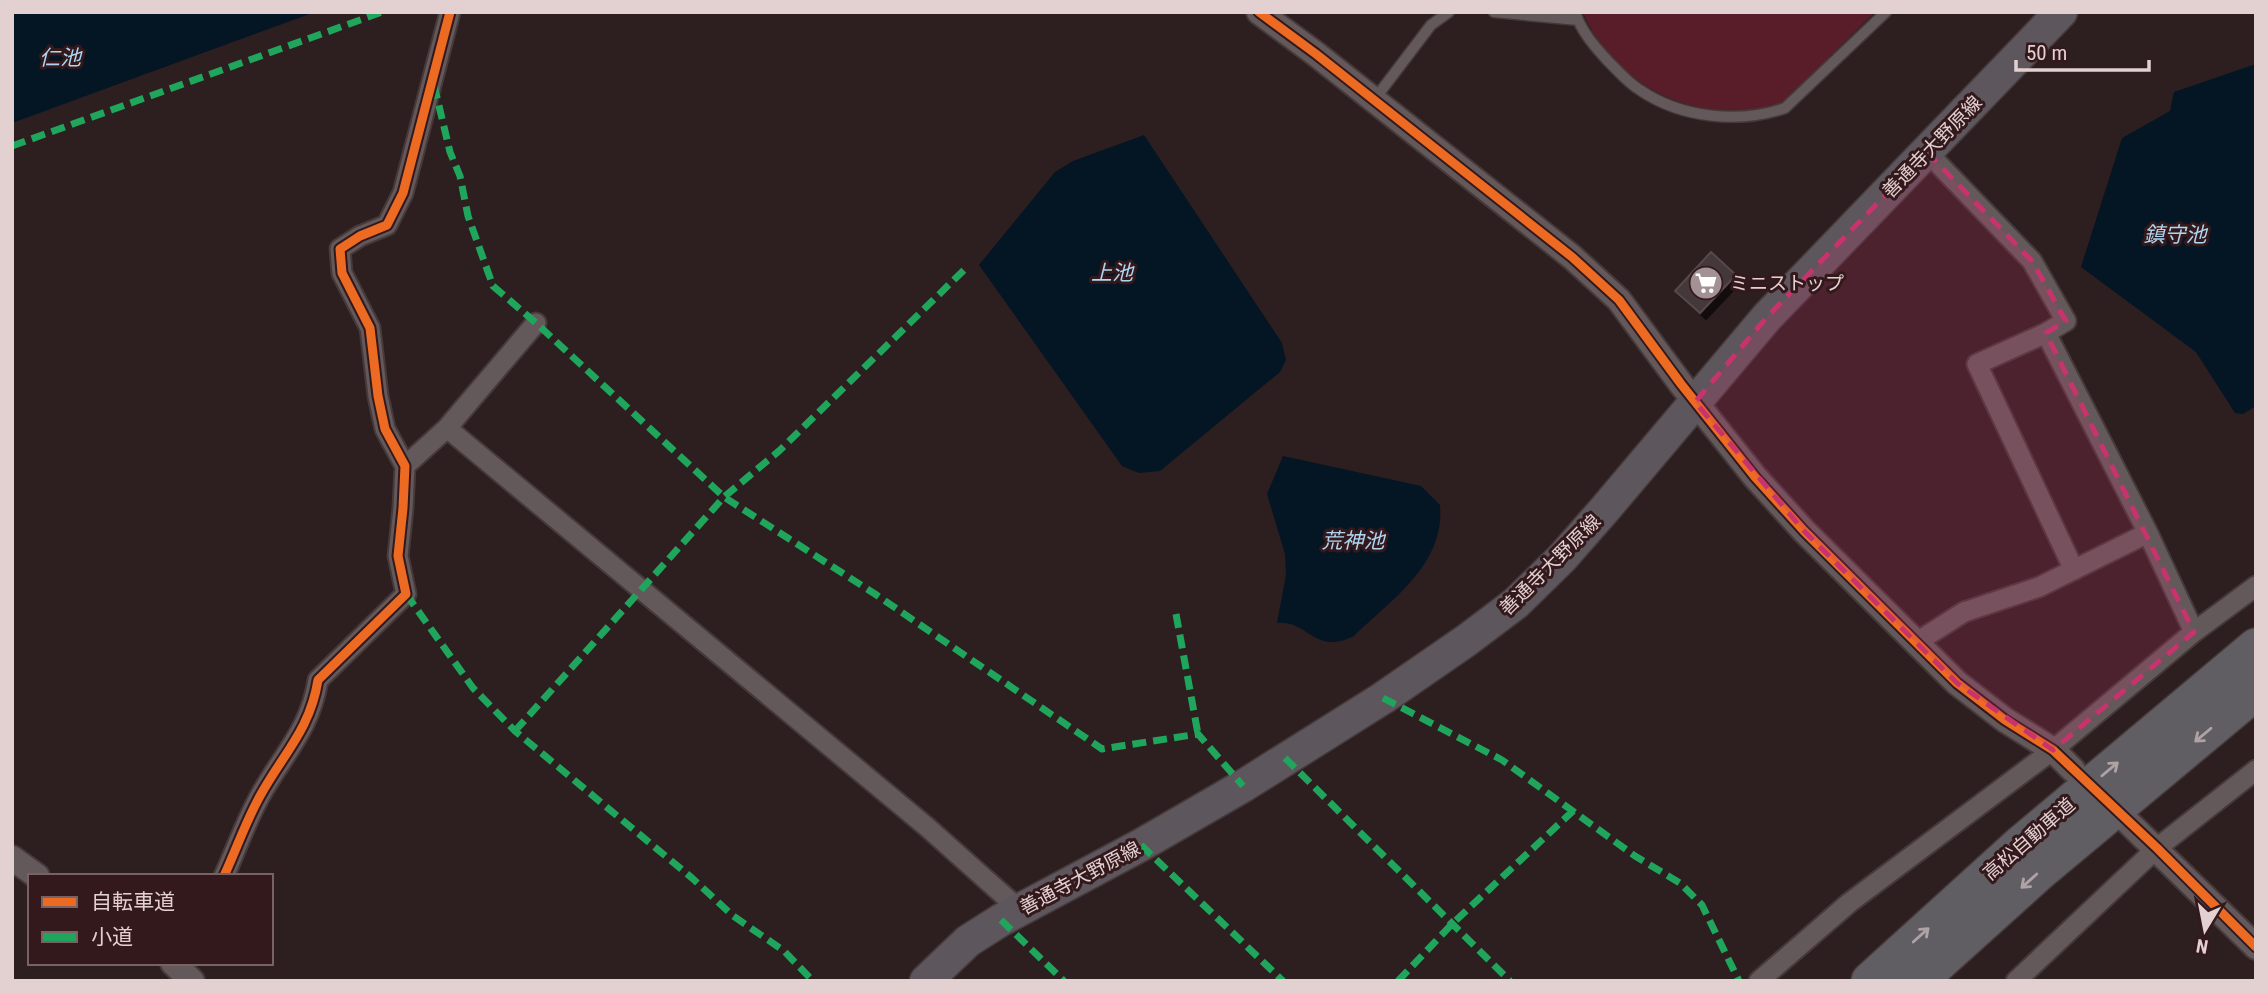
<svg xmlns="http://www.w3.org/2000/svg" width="2268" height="993" font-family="'Roboto Condensed','Noto Sans JP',sans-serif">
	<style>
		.green { fill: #591d29 }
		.water { fill: #041524 }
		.building { fill: #45393a; stroke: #554849; stroke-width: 2; filter: url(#shadow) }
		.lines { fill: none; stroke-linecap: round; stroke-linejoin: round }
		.service-casing { stroke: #45393a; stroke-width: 13 }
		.minor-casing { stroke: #45393a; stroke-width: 23 }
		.tertiary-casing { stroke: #45393a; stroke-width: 28 }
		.primary-casing { stroke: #45393a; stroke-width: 35 }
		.motorway-casing { stroke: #45393a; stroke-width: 40 }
		.service { stroke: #64595a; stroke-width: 10 }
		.minor { stroke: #64595a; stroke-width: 19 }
		.tertiary { stroke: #64595a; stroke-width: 24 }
		.primary { stroke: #5d565c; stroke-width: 32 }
		.motorway { stroke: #605e63; stroke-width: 37 }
		.quiet { stroke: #20a55d; stroke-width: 7; stroke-dasharray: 14 7; stroke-linecap: butt }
		.cycleway-casing { stroke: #33181c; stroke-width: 13 }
		.cycleway { stroke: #ed6a23; stroke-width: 9 }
		.oneway { stroke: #afa2a5 }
		.marked { fill: #c7346d; fill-opacity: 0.2; stroke: #c7346d; stroke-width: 5; stroke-dasharray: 14 9; stroke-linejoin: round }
		.labels { text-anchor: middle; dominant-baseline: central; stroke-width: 6; stroke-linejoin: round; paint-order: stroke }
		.street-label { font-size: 19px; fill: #e3d0d1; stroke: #33181c }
		.poi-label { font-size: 19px; fill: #e3d0d1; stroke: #33181c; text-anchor: start }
		.water-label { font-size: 21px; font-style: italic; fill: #aed5f2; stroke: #33181c }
	</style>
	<defs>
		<filter id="shadow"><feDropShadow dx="6" dy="6" stdDeviation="0" flood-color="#0009"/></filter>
	</defs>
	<rect width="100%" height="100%" fill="#2d1e20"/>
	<path class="green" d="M1583,12H1875C1852,35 1829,57 1806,80C1798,88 1788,101 1778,105C1767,110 1753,111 1741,111C1674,114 1609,75 1583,12Z"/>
	<path class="water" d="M12,12H315L12,123Z
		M2256,64V406L2243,414L2235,413L2196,352L2081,267L2122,138L2170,111L2174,92Z
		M1144,135L1282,343L1286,360L1280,372L1160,471L1139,473L1122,466L979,265L1055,172L1073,161Z
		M1283,456L1421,486L1440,505C1445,565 1392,599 1354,636C1314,656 1309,620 1277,623L1286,575L1285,554L1267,494Z"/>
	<path class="building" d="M1711,252L1736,275L1700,313L1675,291Z"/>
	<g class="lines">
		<defs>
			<path id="service" d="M1494,12L1578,20
				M1575,12C1581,31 1595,47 1608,61C1618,71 1628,83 1640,90C1681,118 1739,124 1785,108L1886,12
				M1374,100L1431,25L1449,12"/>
			<path id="minor" d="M1927,152L2032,261L2066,321L2046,333L1977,364L2074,570
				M2046,333L2148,533L2194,632
				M447,428L927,827L1019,909
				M405,466L447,428L536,323
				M1917,642L1964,612L2039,587L2148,533
				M224,876C236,850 246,821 260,796C283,754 310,730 318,680L406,594L398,556L403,508L405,466L385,429L378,396L370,328L342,273L340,249L360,236L387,225L403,193L450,12
				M1759,981L1849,903L2053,750L2194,632L2256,586
				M2016,981L2157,848L2256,770"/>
			<path id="tertiary" d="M1259,12L1316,54L1572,257L1619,300L1681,384L1755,477L1804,531L1957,683L2005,720L2053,750L2073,770
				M2128,822L2256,947
				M12,858L37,876
				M173,963L192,981"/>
			<path id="primary" d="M926,981L968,941L1001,920L1141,845L1243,786L1383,698L1467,640L1516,603L1562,558L1605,509L1767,317L2061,12"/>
			<path id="motorway" d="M1870,981L2020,845L2256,647
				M1918,981L2039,872L2256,691"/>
		</defs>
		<use href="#service" class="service-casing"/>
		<use href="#minor" class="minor-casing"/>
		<use href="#tertiary" class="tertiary-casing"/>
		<use href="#primary" class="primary-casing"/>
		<use href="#motorway" class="motorway-casing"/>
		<use href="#service" class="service"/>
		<use href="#minor" class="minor"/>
		<use href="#tertiary" class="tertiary"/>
		<use href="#primary" class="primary"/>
		<use href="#motorway" class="motorway"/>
		<path class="quiet" d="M434,85L450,152L460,176L468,216L493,286L536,323L724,497L875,594L1102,749L1198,734L1243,786
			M12,146L382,12
			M406,594L473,688L515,731L692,878L732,915L784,951L813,981
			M1176,614L1198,734
			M1383,698L1502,760L1635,856L1680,883L1702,905L1739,981
			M515,731L724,497L779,451L965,269
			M1285,758L1510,981
			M1141,845L1283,981
			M1001,920L1064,981
			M1398,981L1452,924L1574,810"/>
		<defs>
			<path id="cycleway" d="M1259,12L1316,54L1572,257L1619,300L1681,384L1755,477L1804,531L1957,683L2005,720L2053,750L2157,848L2256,947
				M224,876C236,850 246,821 260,796C283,754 310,730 318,680L406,594L398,556L403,508L405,466L385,429L378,396L370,328L342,273L340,249L360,236L387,225L403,193L450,12"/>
		</defs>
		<use href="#cycleway" class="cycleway-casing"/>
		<use href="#cycleway" class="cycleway"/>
	</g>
	<defs><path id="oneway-shaft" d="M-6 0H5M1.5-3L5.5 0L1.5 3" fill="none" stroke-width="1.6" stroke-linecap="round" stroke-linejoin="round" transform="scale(1.75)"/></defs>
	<g class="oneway">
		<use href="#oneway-shaft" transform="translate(2203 735) rotate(140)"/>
		<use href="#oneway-shaft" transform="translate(2110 769) rotate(-40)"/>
		<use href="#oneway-shaft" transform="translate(2029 881) rotate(138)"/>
		<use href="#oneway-shaft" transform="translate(1921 935) rotate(-42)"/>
	</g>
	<path class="marked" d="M1927,152L2032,261L2066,321L2046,333L2194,632L2053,750L1957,683L1804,531L1695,402L1767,317Z"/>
	<defs>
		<symbol id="supermarket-disc" viewBox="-11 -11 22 22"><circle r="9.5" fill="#a39293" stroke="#33181c"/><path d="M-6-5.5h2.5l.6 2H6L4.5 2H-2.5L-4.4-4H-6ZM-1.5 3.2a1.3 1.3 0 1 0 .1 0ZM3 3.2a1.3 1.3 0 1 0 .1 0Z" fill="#fff"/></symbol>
	</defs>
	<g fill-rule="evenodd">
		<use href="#supermarket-disc" x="1687" y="264" width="38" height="38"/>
	</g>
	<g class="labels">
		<g class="street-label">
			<text transform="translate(1932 147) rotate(-46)">善通寺大野原線</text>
			<text transform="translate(1550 565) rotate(-45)">善通寺大野原線</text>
			<text transform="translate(2029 839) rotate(-41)">高松自動車道</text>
			<text transform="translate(1080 878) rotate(-28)">善通寺大野原線</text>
		</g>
		<g class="poi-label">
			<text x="1730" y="283">ミニストップ</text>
		</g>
		<g class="water-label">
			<text x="60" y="58">仁池</text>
			<text x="2175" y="235">鎮守池</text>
			<text x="1112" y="273">上池</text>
			<text x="1353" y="541">荒神池</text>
		</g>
	</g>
	<rect width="2268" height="993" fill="none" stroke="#e3d0d1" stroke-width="28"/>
	<rect x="28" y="874" width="245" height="91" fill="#33181c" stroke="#796264" stroke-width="2"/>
	<rect x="42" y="897" width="35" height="10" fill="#ed6a23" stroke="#796264" stroke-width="2"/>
	<text x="91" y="909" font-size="21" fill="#e3d0d1">自転車道</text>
	<rect x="42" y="932" width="35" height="10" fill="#20a55d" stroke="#796264" stroke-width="2"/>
	<text x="91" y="944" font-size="21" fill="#e3d0d1">小道</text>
	<g transform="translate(2205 930) rotate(190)" stroke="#33181c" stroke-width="5" paint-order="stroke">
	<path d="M0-5L12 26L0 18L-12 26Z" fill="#e3d0d1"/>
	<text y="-10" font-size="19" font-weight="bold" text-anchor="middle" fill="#e3d0d1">N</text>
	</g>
	<path d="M2016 60v10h133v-10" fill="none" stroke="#e3d0d1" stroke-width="3.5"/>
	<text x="2026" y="60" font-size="21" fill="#e3d0d1" stroke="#33181c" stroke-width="5" paint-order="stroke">50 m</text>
</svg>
